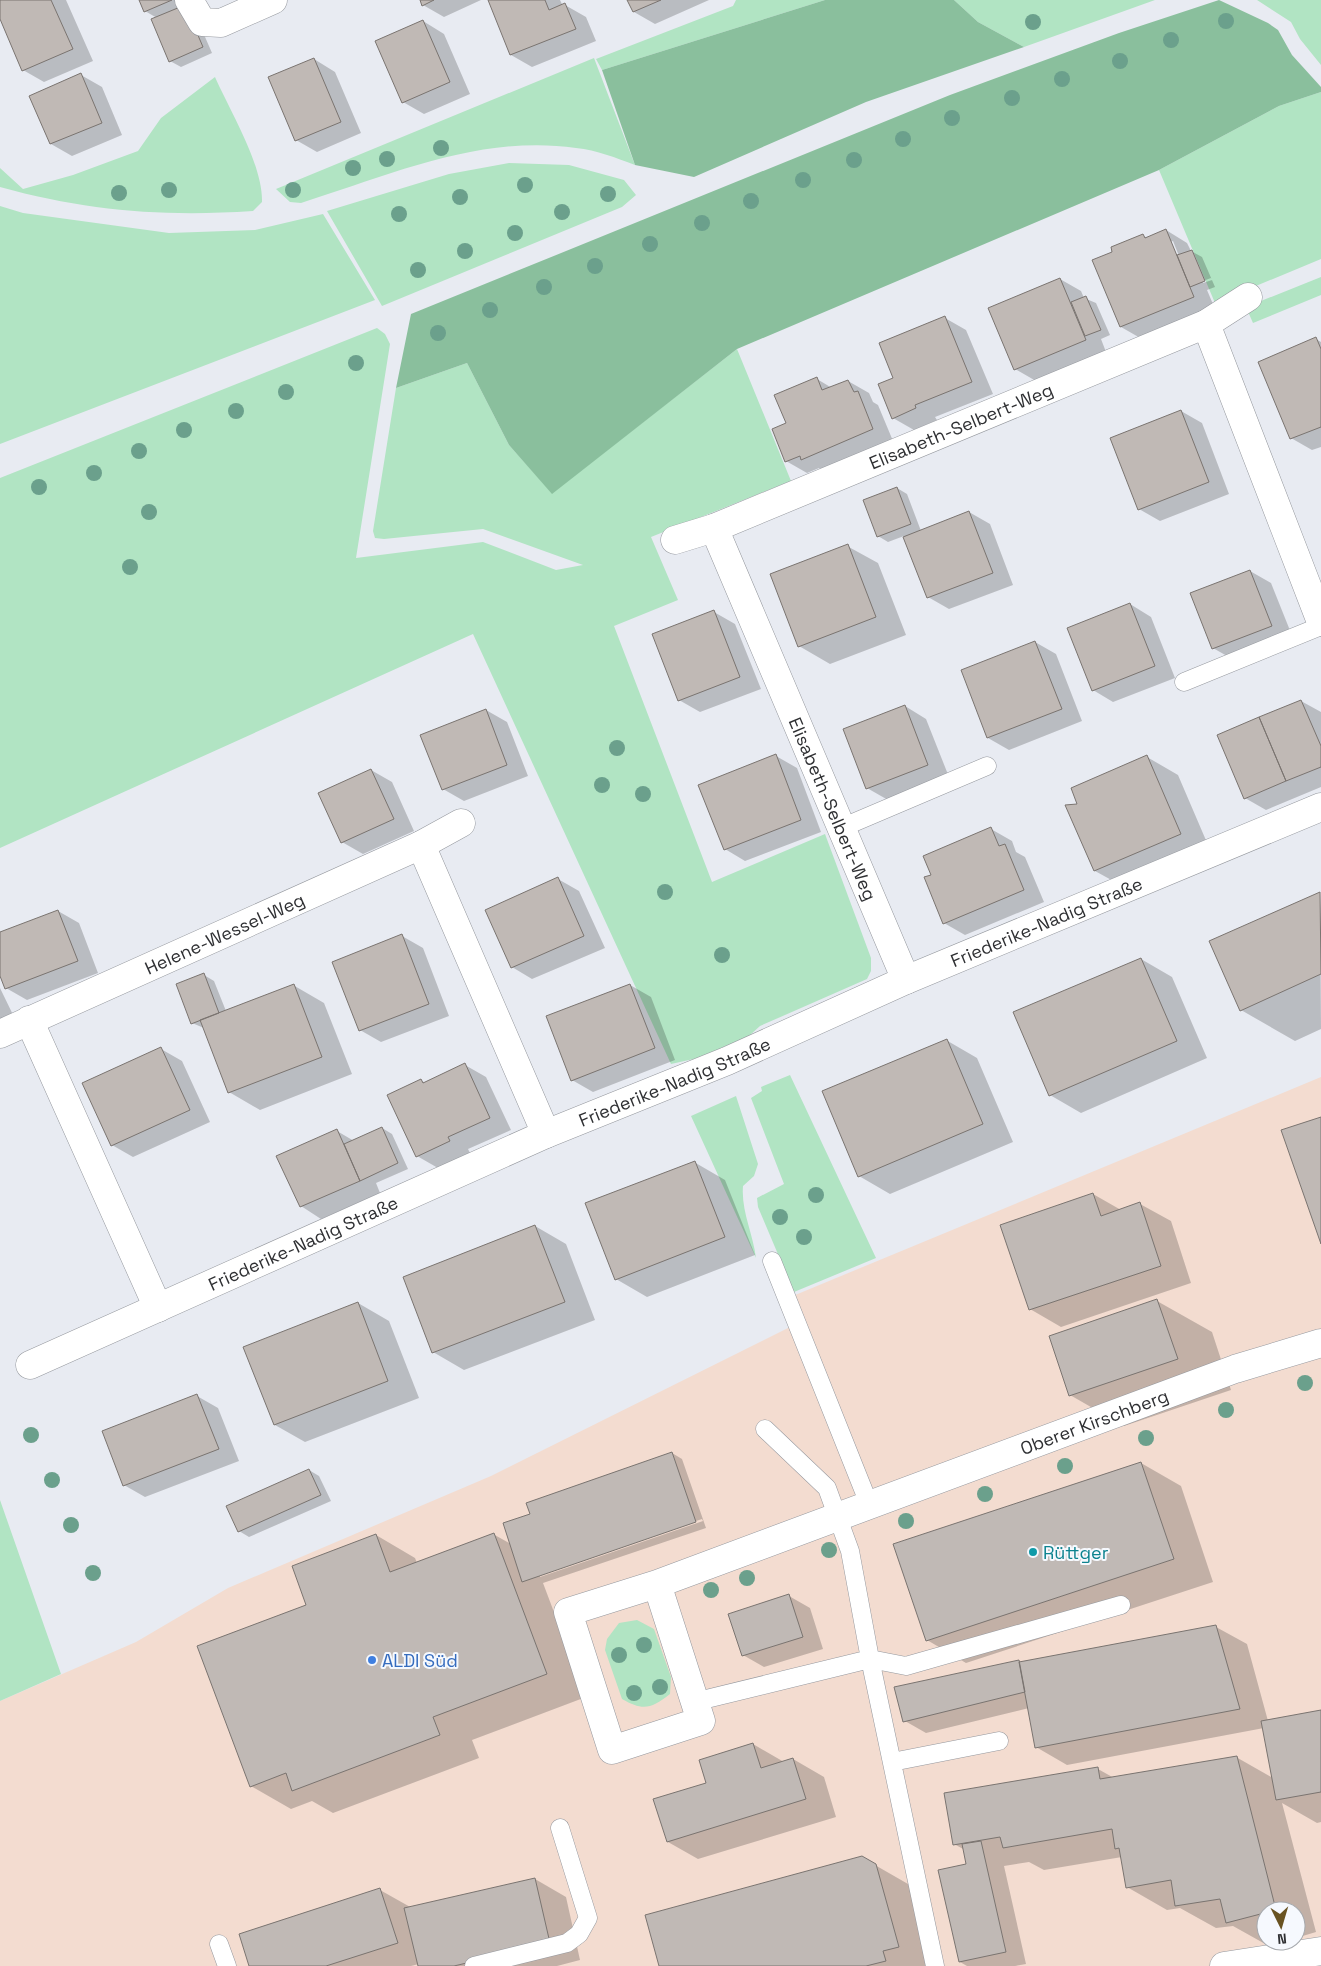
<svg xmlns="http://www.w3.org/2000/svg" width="1321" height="1966" font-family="'Space Grotesk',sans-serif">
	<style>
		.commercial { fill: #f3dcd0; fill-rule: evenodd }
		.green { fill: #b1e4c3 }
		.forest { fill: #8abf9d }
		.shadow { fill: #0003; fill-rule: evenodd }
		.building { fill: #c0b9b5; stroke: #7a7470 }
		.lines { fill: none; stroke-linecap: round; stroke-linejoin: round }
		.service-casing { stroke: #95989e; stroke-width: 19 }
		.minor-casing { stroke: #95989e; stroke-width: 29 }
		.service { stroke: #fff; stroke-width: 18 }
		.minor { stroke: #fff; stroke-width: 28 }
		.tree { fill: #6ba08c }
		.culture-dot { fill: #0f9aa8; stroke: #f6f9fe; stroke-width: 2 }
		.shop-dot { fill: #3f7fe0; stroke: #f6f9fe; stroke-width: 2 }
		.labels { text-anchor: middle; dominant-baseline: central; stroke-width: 4; stroke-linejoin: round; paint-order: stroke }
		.street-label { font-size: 18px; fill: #2f3033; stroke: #f6f9fe }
		.culture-label { font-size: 18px; fill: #0d838f; stroke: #f6f9fe; text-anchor: start }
		.shop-label { font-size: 18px; fill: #366cbe; stroke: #f6f9fe; text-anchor: start }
	</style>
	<rect width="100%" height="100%" fill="#e8ebf2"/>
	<path class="commercial" d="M1321,1077V1951L1224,1966H0V1701L136,1642L228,1588L491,1476L798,1323L788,1298ZM1266,1911H1296V1941H1266Z"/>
	<path class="green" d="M736,0H825L602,70L596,59L733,6Z
		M954,0H1155L1024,47L978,22Z
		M1257,0H1321V65L1300,39L1291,22Z
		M594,58L635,165C616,158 597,150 576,148C482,134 390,175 301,203L290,202L276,189Z
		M215,77C230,111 263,165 262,202L253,211C163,217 87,211 0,187V168L23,189L73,175L138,151L161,118Z
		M1321,92V259L1215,303L1159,170L1279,106Z
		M509,163L569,165L624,180L636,195L622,207L382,306L327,211L449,174Z
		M0,206L23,213L169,233L255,230L323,214L375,300L0,444Z
		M1321,277V295L1253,323L1246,307Z
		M377,328L385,334L390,344L356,558L483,542L556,570L583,565L483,529L384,539L375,538L373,531L396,388L467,363L509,445L552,493L737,349L791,481L651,537L678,600L614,626L712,882L825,834L871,958V971L867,979L760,1026L749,1036L698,1058L671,1064L473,634L0,848V478Z
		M790,1075L876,1258L794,1292L758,1207L757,1198L784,1184L751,1098L762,1091L761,1087Z
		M736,1096L758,1164L754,1176L743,1186C741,1211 753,1233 756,1258L691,1116Z
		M0,1500L61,1674L0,1701Z
		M637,1620L654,1629L671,1677L670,1694C651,1709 643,1711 622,1699L605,1650L607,1639L619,1623Z"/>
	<path class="forest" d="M825,0H954L978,22L1024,47L866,102L694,177L635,165L602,70Z
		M1219,0L1268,23L1278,30L1292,55L1321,87V92L1279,106L1159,170L737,349L552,494L509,445L467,363L396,388L411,314L950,95L1119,33Z"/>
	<path class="shadow" d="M0,0H66L93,61L44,82L23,70L0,16Z
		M140,0H189L212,53L181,67L170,61L157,18L145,11Z
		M421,0H481L444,17L423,5Z
		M490,0H560L563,6L565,5L586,17L596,41L532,67L511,55Z
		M629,0H709L655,24L634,12Z
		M423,21L444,34L470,94L424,114L403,102Z
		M314,59L335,72L361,133L317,152L296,140Z
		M81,75L102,87L122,135L72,156L51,144L31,96Z
		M1166,230L1187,243L1191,251L1202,257L1215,287L1207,290L1215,309L1142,339L1121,327L1113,252L1143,236L1148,238ZM1173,241L1185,271L1183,272L1170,242ZM1211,278L1212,280L1203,283V281Z
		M1060,279L1081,291L1084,298L1096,303L1110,335L1101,339L1106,352L1036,381L1015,369Z
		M945,318L966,330L993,394L935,417L937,420L914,430L893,418L895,378Z
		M1316,339L1321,342V447L1312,450L1291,438Z
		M817,379L832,388L848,381L869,393L873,402L878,405L893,441L823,471L819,468L807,473L786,461L787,424Z
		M1181,411L1202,423L1229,494L1160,521L1139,509Z
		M897,488L907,494L921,531L969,512L990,524L1013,585L949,609L928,597L904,536L888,542L878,536Z
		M847,546L878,563L906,635L830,664L799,646Z
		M1250,571L1271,583L1293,638L1234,660L1213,648Z
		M1130,604L1151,617L1175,678L1113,702L1093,690Z
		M714,612L735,624L761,689L700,712L679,700Z
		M1035,642L1056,654L1082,721L1009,750L988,738Z
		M1301,701L1321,712V787L1266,810L1245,798Z
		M905,706L926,719L949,777L888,800L867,788Z
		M486,710L507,722L528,776L464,801L443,789Z
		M776,756L797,768L821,832L745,861L725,849Z
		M1147,757L1178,775L1211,852L1126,888L1095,871L1079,805Z
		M371,770L392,782L414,831L363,854L342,842Z
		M991,829L1012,841L1016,852L1025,857L1044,902L965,935L944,923L932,876Z
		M558,879L579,891L605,948L532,979L512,967Z
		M1320,894L1321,1029L1295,1041L1241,1010L1211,942Z
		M58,911L79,923L98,973L27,1000L6,988L0,973V934Z
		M402,936L423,948L449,1016L381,1042L360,1030Z
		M1141,959L1172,977L1207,1058L1081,1113L1050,1095Z
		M204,975L214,981L226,1011L293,985L324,1003L352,1074L260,1110L229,1092L204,1028L192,1023Z
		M630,985L651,997L675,1060L593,1092L572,1080Z
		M0,988L17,1023L0,1030Z
		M946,1040L977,1058L1013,1142L890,1194L859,1176Z
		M161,1049L182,1061L210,1122L133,1157L112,1145Z
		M465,1065L486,1077L511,1130L468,1149L470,1153L438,1168L417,1156L389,1095L421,1080L425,1083Z
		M382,1128L392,1134L408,1169L376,1183L380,1193L321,1219L301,1206L337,1131L354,1141Z
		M694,1162L725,1180L755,1255L647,1297L616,1279Z
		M1093,1194L1121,1210L1140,1204L1171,1221L1191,1283L1061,1327L1030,1309Z
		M535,1226L566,1244L595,1320L464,1370L433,1352L404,1278Z
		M1157,1301L1212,1332L1231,1390L1124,1426L1070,1395Z
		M358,1303L389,1321L419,1398L305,1442L275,1425Z
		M197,1396L218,1408L239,1461L145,1497L124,1485Z
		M672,1453L682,1459L706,1528L543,1583L586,1697L472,1740L479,1758L333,1813L312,1801L291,1809L251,1786L308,1606L376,1535L415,1558L417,1563L493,1534L511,1544L531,1515ZM702,1519L703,1521L540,1577V1574Z
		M1141,1463L1181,1486L1213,1582L966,1663L927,1640Z
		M309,1470L319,1476L331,1501L249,1537L239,1531L228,1507Z
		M789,1596L810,1608L823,1649L764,1667L743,1655Z
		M1216,1627L1247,1644L1268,1721L1321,1711V1822L1317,1823L1282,1803L1316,1932L1296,1938V1911H1266V1941H1283L1267,1945L1233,1926L1216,1928L1180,1908L1167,1910L1127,1887L1122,1857L1044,1870L1029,1862L1004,1866L1026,1964L1015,1966H967L960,1962L968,1865L965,1850L954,1844L1098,1769L1114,1778L1236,1757L1273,1778L1264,1728L1067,1765L1036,1747L1029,1708L926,1733L905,1721L1019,1661L1022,1663Z
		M753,1744L784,1762L793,1759L824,1777L836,1817L698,1859L668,1842L708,1783Z
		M861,1857L915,1888L937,1966H661Z
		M535,1879L566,1897L580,1960L557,1966H419V1964L411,1966H250L380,1890L412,1908Z"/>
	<path class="building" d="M0,0H51L73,49L22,71L0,19Z
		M139,0H172L144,12Z
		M420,0H434L422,6Z
		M488,0H545L549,10L565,3L576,29L510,55Z
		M627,0H661L633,12Z
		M185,5L203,47L169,62L151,19Z
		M423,20L450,82L402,103L375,41Z
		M314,58L341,122L295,141L268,77Z
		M81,73L102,123L50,144L29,96Z
		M1166,229L1194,297L1120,327L1092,260L1112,252L1111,247L1143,234L1145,238Z
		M1192,250L1205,281L1190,287L1177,255Z
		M1060,278L1086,340L1014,370L988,308Z
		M1086,296L1101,330L1085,336L1071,302Z
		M945,316L972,382L915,405L916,408L892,419L878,384L893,378L879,343Z
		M1316,337L1321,349V427L1290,439L1258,362Z
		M817,377L822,390L848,380L854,392L858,391L873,429L801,460L800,456L785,462L772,429L786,423L774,395Z
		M1181,410L1209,482L1138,510L1110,438Z
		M897,487L911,524L877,537L863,500Z
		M969,511L993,573L927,598L903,537Z
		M848,544L876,617L798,647L770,574Z
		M1250,570L1272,626L1212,649L1190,593Z
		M1130,603L1155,666L1092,691L1067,628Z
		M714,610L740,677L678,701L652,634Z
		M1035,641L1062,709L987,738L961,670Z
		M1301,700L1321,746V767L1286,781L1259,717Z
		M905,705L928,765L866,789L843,729Z
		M486,709L507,765L442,790L420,735Z
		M1259,717L1286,781L1244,799L1217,735Z
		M776,754L801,820L724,850L698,785Z
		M1147,755L1181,834L1094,871L1065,805L1077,804L1071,788Z
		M371,769L394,819L341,843L318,793Z
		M991,827L999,846L1005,844L1024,890L943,924L924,877L931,875L923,856Z
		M558,877L584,936L511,968L485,910Z
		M1320,892L1321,974L1240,1011L1209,941Z
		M58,910L78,961L5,989L0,976V932Z
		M402,934L429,1004L359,1031L332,962Z
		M1141,958L1177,1041L1049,1096L1013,1012Z
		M204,973L219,1013L191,1024L176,984Z
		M294,984L322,1057L228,1093L200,1020Z
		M630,984L655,1048L571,1081L546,1016Z
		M947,1039L983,1124L858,1177L822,1091Z
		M161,1047L190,1110L111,1146L82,1083Z
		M465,1063L490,1118L448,1137L450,1141L416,1157L387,1095L421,1079L423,1083Z
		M1321,1117V1244L1281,1130Z
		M382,1127L398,1163L360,1181L344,1144Z
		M337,1129L360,1181L300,1207L276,1156Z
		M695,1161L725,1237L615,1280L585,1203Z
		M1093,1193L1101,1216L1140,1202L1161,1266L1029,1310L1000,1225Z
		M535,1225L565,1302L432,1353L403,1277Z
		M1157,1299L1178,1359L1069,1396L1049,1336Z
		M358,1302L388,1381L274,1425L243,1347Z
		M197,1394L219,1449L123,1486L102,1431Z
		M672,1452L696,1522L522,1582L503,1523L530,1514L526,1503Z
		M1141,1462L1174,1559L926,1641L893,1544Z
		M309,1469L321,1495L238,1532L226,1506Z
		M494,1533L547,1674L433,1717L440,1735L292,1791L286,1773L250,1787L197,1646L306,1605L292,1566L376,1534L390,1572Z
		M789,1594L803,1637L742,1656L728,1614Z
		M1216,1625L1240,1709L1035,1748L1019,1662Z
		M1019,1660L1025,1692L903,1722L894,1687Z
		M1321,1710V1792L1276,1800L1261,1721Z
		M753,1743L761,1768L793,1758L806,1799L667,1842L653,1799L706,1783L699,1760Z
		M1237,1756L1276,1910L1226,1923L1220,1899L1175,1906L1171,1880L1126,1888L1119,1848L1115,1849L1112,1829L1003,1848L1000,1837L953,1845L944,1793L1098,1767L1100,1779Z
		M981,1841L1006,1952L959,1962L938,1870L966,1864L962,1844Z
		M862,1856L876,1864L899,1947L883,1951L886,1961L866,1966H659L645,1915Z
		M535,1878L550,1943L454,1966H418L404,1908Z
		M380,1888L398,1943L326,1966H249L239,1934Z"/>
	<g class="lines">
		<defs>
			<path id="service" d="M1184,682L1321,626
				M841,828L987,766
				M772,1261L869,1504
				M765,1429L827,1488L850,1551L870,1659L935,1966
				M694,1702L870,1659L906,1666L1121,1605
				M892,1762L999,1741
				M219,1944L227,1966
				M474,1966L567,1943L579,1934L588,1918L560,1828"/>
			<g id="minor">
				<path d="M189,0L202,22L221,23L273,0"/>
				<path d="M1206,324L1321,622"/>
				<path id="s1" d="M714,528L906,980"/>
				<path id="s2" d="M675,540L714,528L1206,324L1248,297"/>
				<path d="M421,845L546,1134"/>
				<path d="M29,1020L158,1308"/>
				<path id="s3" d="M0,1034L421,845L461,823"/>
				<path id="s4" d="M30,1365L546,1134L727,1061L906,980L1321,807"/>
				<path id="s5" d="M657,1584L701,1721L612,1750L568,1612L657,1584L1235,1369L1321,1343"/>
				<path d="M1224,1966L1321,1951"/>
			</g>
		</defs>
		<use href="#service" class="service-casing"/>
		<use href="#minor" class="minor-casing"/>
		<use href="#service" class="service"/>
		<use href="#minor" class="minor"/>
	</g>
	<g class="tree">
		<circle cx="1226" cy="21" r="8"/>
		<circle cx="1033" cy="22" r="8"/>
		<circle cx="1171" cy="40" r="8"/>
		<circle cx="1120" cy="61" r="8"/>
		<circle cx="1062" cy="79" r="8"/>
		<circle cx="1012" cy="98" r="8"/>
		<circle cx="952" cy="118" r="8"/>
		<circle cx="903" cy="139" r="8"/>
		<circle cx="441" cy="148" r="8"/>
		<circle cx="387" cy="159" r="8"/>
		<circle cx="854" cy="160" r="8"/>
		<circle cx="353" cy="168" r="8"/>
		<circle cx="803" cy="180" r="8"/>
		<circle cx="525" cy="185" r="8"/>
		<circle cx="169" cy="190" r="8"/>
		<circle cx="293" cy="190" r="8"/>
		<circle cx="119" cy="193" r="8"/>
		<circle cx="608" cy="194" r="8"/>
		<circle cx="460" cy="197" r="8"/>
		<circle cx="751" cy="201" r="8"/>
		<circle cx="562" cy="212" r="8"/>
		<circle cx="399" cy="214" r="8"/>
		<circle cx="702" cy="223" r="8"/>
		<circle cx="515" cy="233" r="8"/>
		<circle cx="650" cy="244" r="8"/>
		<circle cx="465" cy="251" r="8"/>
		<circle cx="595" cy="266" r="8"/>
		<circle cx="418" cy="270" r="8"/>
		<circle cx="544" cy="287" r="8"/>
		<circle cx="490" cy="310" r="8"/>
		<circle cx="438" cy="333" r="8"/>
		<circle cx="356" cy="363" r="8"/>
		<circle cx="286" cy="392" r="8"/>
		<circle cx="236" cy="411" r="8"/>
		<circle cx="184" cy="430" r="8"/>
		<circle cx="139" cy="451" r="8"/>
		<circle cx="94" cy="473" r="8"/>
		<circle cx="39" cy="487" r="8"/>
		<circle cx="149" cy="512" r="8"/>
		<circle cx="130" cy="567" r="8"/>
		<circle cx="617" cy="748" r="8"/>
		<circle cx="602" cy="785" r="8"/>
		<circle cx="643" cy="794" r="8"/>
		<circle cx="665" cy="892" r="8"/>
		<circle cx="722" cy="955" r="8"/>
		<circle cx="816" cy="1195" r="8"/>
		<circle cx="780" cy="1217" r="8"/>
		<circle cx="804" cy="1237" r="8"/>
		<circle cx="1305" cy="1383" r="8"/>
		<circle cx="1226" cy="1410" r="8"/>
		<circle cx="31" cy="1435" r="8"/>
		<circle cx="1146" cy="1438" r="8"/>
		<circle cx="1065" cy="1466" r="8"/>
		<circle cx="52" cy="1480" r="8"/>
		<circle cx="985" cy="1494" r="8"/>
		<circle cx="906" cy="1521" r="8"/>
		<circle cx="71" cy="1525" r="8"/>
		<circle cx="829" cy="1550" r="8"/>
		<circle cx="93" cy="1573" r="8"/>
		<circle cx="747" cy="1578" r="8"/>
		<circle cx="711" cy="1590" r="8"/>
		<circle cx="644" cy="1645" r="8"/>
		<circle cx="619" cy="1655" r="8"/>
		<circle cx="660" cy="1687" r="8"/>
		<circle cx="634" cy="1693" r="8"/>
	</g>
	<circle class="culture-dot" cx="1033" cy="1552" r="5"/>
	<circle class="shop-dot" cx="372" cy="1660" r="5"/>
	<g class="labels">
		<g class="street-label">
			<text stroke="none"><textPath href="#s2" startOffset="308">Elisabeth-Selbert-Weg</textPath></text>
			<text stroke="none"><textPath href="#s1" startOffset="305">Elisabeth-Selbert-Weg</textPath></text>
			<text stroke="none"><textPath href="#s4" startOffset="1109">Friederike-Nadig Straße</textPath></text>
			<text stroke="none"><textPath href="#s3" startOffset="246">Helene-Wessel-Weg</textPath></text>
			<text stroke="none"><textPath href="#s4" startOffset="704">Friederike-Nadig Straße</textPath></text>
			<text stroke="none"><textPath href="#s4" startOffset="299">Friederike-Nadig Straße</textPath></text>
			<text stroke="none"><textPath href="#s5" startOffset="942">Oberer Kirschberg</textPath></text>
		</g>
		<g class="culture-label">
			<text x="1043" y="1552">Rüttger</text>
		</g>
		<g class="shop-label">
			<text x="382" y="1660">ALDI Süd</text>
		</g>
	</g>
	<g transform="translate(1281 1926) rotate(175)"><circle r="24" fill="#f6f9fe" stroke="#a6a9ad"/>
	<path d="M0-4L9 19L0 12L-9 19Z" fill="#695322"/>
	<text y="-8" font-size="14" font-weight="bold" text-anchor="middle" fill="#2f3033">N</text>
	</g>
</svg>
